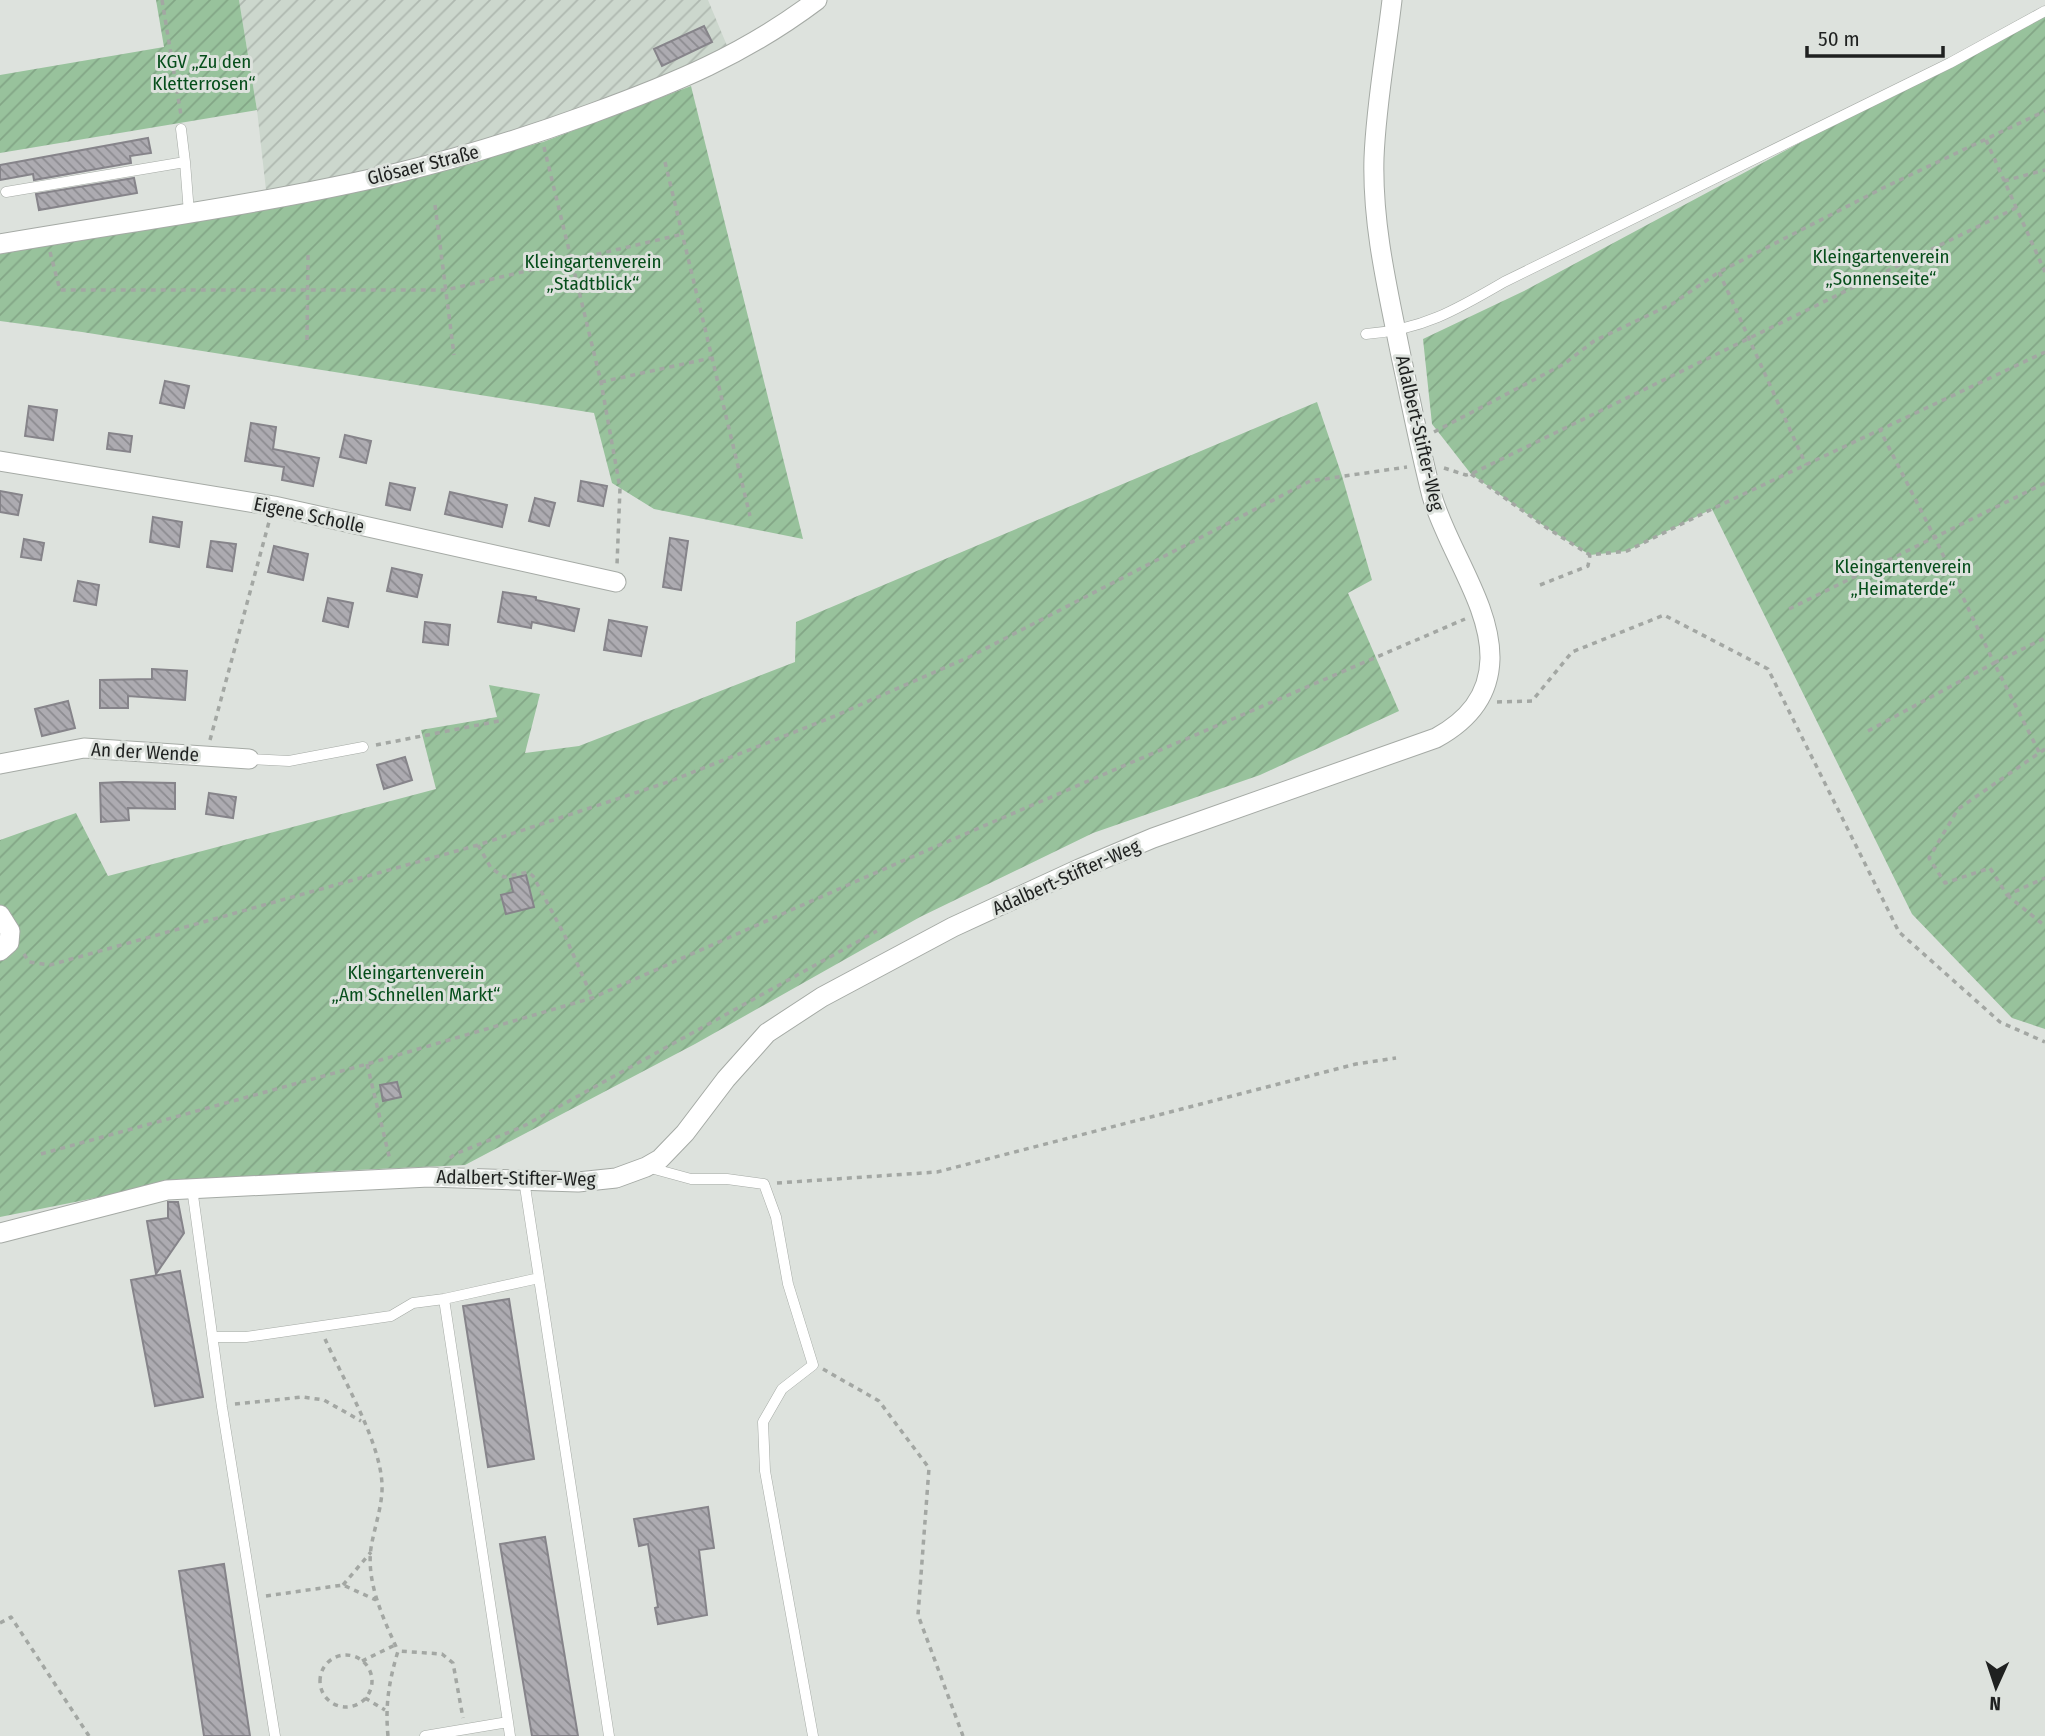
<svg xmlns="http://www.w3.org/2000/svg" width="2045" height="1736" font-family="'Fira Sans Condensed',sans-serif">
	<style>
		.industrial { fill: url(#industrial-furrows) }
		.garden { fill: url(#garden-furrows) }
		.building { fill: url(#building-back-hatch); stroke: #86848a; stroke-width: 2 }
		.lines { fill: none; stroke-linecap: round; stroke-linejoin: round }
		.service-casing { stroke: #a5aaa5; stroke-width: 11 }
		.minor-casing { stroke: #a5aaa5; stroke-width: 21 }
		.path { stroke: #a3a7a3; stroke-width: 3.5; stroke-dasharray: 5 5; stroke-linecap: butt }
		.service { stroke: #fff; stroke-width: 10 }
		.minor { stroke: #fff; stroke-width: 19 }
		.labels { text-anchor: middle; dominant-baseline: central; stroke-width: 6; stroke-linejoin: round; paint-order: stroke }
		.park-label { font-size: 19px; fill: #064e1b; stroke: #dde2dd }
		.street-label { font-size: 19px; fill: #1f2120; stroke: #dde2dd }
	</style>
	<defs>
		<pattern id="industrial-furrows" width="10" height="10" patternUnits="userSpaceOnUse" patternTransform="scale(1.75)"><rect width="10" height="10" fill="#ccd7cd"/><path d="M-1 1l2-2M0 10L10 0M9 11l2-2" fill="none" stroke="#afb8b0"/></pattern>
		<pattern id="garden-furrows" width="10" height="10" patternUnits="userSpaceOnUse" patternTransform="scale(1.75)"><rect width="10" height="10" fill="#98c29c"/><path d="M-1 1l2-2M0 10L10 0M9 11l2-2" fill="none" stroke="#83a686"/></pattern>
		<pattern id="building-back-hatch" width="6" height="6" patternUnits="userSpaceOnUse" patternTransform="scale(1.75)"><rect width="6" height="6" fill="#adabb1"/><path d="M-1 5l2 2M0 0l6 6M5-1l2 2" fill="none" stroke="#8c8b90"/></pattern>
	</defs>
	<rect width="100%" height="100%" fill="#dde2dd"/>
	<path class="industrial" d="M239,0H708L728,48L651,83L551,120L394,167L266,190L257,110Z"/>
	<path class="garden" d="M156,0H239L257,110L0,153V75L164,47Z
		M2045,11V1029L2012,1018L1912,914L1712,509L1627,551L1590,555L1547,528L1471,474L1432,424L1423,339L1524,291Z
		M691,86L803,539L654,509L612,483L594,413L82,332L0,321V254L392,182L543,142Z
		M1317,402L1342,476L1372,580L1348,593L1399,711L1260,775L1093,833L920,917L695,1044L465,1165L335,1171L180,1181L0,1217V840L76,813L108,876L436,789L421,730L497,717L489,685L540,694L525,753L579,746L795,662L796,622Z"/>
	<path class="building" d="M704,26L712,42L662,66L654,49Z
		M148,138L151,153L130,156L131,163L34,180L33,174L0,180V165Z
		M134,178L137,193L39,210L36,194Z
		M165,381L189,386L184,408L160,403Z
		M29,406L57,410L53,440L25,436Z
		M251,423L276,427L273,449L319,458L313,486L282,480L284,467L245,461Z
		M109,433L132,436L130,452L107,449Z
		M345,435L371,441L366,463L340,457Z
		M581,481L607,486L603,506L578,501Z
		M390,483L415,488L410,510L386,505Z
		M0,491L22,495L18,515L0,512Z
		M450,492L507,505L502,527L445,514Z
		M535,498L555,503L549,526L529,521Z
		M153,517L182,522L179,547L150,542Z
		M670,538L688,541L681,590L663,587Z
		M24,539L44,543L41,560L21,557Z
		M211,541L236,544L232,571L207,567Z
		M274,546L308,554L303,580L268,572Z
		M392,568L422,575L417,597L387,591Z
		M78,581L99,585L96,605L74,601Z
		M503,592L536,597V600L579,609L574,631L532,622L531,628L498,622Z
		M328,598L353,603L348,627L323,621Z
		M609,620L647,627L641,656L604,650Z
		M425,622L450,625L448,645L423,642Z
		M152,669L187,671L185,700L128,696V708H100V680L152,679Z
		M68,701L75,728L42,736L35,709Z
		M405,757L412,780L384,789L377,765Z
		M122,782L175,783V809L128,808L129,820L101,822L100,783Z
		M209,793L236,797L233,818L206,814Z
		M526,875L534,907L506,914L501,895L513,892L510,879Z
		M397,1082L401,1097L383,1101L380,1085Z
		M168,1202H178L184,1233L156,1274L147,1221L168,1218Z
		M180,1271L203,1397L155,1406L131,1280Z
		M509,1299L534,1459L488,1467L463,1306Z
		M708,1507L714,1548L699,1550L707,1615L658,1624L655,1608L658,1607L648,1544L639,1546L634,1519Z
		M545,1537L578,1736H532L500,1544Z
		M224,1564L250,1736H204L179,1571Z"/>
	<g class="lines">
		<defs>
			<path id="service" d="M181,129L185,162
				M6,192L185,162L189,213
				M1366,334C1422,330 1456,310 1504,282L1950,63L2045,11
				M249,759L289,761L363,747
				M647,1167L691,1179H727L764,1184L776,1217L788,1284L813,1365L782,1389L763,1422L765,1471L813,1736
				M524,1180L609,1736
				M192,1188L222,1407L275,1736
				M444,1299L539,1278
				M214,1337H246L391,1316L413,1303L444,1299L508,1722L425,1736
				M508,1722L510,1736"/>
			<path id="minor" d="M0,244C133,221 266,204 397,173C463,157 527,137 590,114C675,83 744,55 817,0
				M0,461L274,506L616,582
				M0,764L84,748L249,759
				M0,915L10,931L9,943L0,951
				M0,1233L167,1190L429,1177L578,1182L616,1178L646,1167L660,1159L685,1133L726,1079L767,1033L822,997L953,927L1079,869L1153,838L1436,738C1467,721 1489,697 1490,659C1491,605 1447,548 1432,496C1420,450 1411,402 1401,356C1388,291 1372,225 1374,158C1376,105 1386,52 1392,0"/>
		</defs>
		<use href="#service" class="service-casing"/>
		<use href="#minor" class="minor-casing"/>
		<path class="path" d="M162,0L181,115
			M1986,140L2045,272
			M544,147L601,382L620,488L617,565
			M665,162L750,516
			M2004,181L2045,170
			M435,205L454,355
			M50,252L60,290H446L683,234
			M1719,272L1806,465
			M307,340L308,254
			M601,382L711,358
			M1434,432L1564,364L1594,341L1672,304L1719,272L1885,187L2045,111
			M1444,468L1466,475L1471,474L2016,208
			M1471,474L1547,528L1590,555L1627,551L1712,509L2045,352
			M1540,585L1588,566L1590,555
			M1789,609L2045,483
			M1497,702L1532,701L1572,652L1664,615L1768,669L1899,932L2000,1022L2045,1042
			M1868,731L1994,663L1935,538L1880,430
			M210,740L269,522
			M376,745L504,720
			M2045,749L1958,809L1929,858L1945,883L1990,868L2007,895L2045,878
			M2039,752L1994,663L2045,638
			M478,845L491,868L504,877L528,872L533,876L565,936L592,997
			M2007,895L2045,926
			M24,954L29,962L50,965L478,845L668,782L830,718L969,657L1310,481L1407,467
			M367,1064L390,1160
			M41,1154L367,1064L592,998L900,862L1465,619
			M450,1158L455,1154L522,1127L877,931
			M777,1183L937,1172L1356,1064L1396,1058
			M325,1339C343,1379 380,1441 382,1484C383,1505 374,1528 371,1548C366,1583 384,1620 398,1651
			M823,1369L879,1401L929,1468L918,1615L963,1736
			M235,1404L303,1397L324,1400L361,1421
			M343,1585L371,1552
			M266,1596L343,1585L376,1600
			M0,1623L11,1617L89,1736
			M320 1681a26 26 0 1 1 52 0a26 26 0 1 1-52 0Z
			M362,1661L395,1645
			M365,1698L385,1710
			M388,1736C385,1705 389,1681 398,1651L442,1654L453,1663L463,1718"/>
		<use href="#service" class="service"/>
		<use href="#minor" class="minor"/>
	</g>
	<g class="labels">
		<g class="park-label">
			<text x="204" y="61">KGV „Zu den<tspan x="204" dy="22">Kletterrosen“</tspan></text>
			<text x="1881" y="256">Kleingartenverein<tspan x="1881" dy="22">„Sonnenseite“</tspan></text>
			<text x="593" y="261">Kleingartenverein<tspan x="593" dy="22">„Stadtblick“</tspan></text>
			<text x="1903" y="566">Kleingartenverein<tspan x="1903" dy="22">„Heimaterde“</tspan></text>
			<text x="416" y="972">Kleingartenverein<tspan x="416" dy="22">„Am Schnellen Markt“</tspan></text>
		</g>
		<g class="street-label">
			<text transform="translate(423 165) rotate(-14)">Glösaer Straße</text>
			<text transform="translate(1420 433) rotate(77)">Adalbert-Stifter-Weg</text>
			<text transform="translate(309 515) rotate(12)">Eigene Scholle</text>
			<text transform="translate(145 752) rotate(3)">An der Wende</text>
			<text transform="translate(1066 877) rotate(-24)">Adalbert-Stifter-Weg</text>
			<text transform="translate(516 1178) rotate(1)">Adalbert-Stifter-Weg</text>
		</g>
	</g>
	<g transform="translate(1996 1687) rotate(183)" stroke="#dde2dd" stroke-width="5" paint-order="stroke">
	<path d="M0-5L12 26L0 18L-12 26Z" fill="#1f2120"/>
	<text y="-10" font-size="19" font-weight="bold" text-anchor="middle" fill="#1f2120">N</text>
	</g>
	<path d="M1807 46v10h136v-10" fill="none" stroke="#1f2120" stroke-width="3.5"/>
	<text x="1818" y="46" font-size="21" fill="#1f2120" stroke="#dde2dd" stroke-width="5" paint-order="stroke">50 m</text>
</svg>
